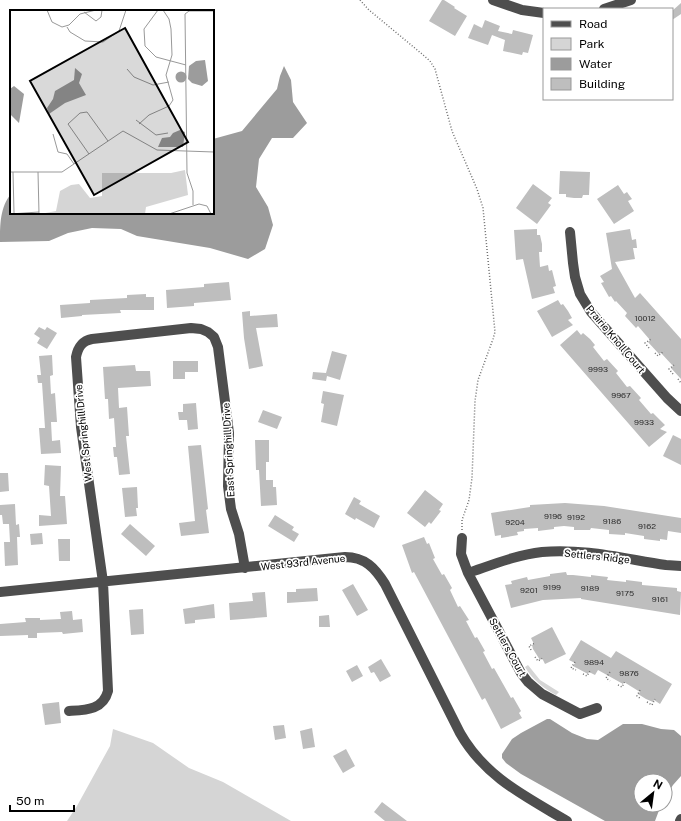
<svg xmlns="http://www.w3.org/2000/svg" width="681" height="821" font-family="'Public Sans',sans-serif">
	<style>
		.green { fill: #d5d5d5 }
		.water { fill: #9c9c9c }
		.building { fill: #bebebe }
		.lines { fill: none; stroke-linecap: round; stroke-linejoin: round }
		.path { stroke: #707070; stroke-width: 1.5; stroke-dasharray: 1 2; stroke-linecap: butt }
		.minor { stroke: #4e4e4e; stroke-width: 10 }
		.labels { text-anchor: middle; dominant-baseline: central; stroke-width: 3.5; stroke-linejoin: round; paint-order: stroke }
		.number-label { font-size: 8px; fill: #303030 }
		.street-label { font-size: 10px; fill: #000; stroke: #fff }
		.inset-road { fill: none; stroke: #999; stroke-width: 1 }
		.view { fill: #000; fill-opacity: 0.15; stroke: #000; stroke-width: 2 }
		.inset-edge { fill: none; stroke: #000; stroke-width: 2 }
	</style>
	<rect width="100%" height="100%" fill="#fff"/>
	<path class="green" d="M528,665L540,680L559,692L556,695C543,688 533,680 525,667Z
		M113,729L153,743L189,768L223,782L291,821H67L77,806L110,746Z"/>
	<path class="water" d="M284,66L291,80L293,102L307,123L293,138H272L259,159L256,187L268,207L273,225L265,249L248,259L210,248L137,236L121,229L92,228L68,233L49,241L0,242C0,225 0,207 11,194V213H213V139L242,131L277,89L280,76Z
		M547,719H550L572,733L587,739L598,740L623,724H642L661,729L674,730L681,736V776L673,785L665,798V781H641V805H661L655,821H605L521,774L506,763L502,758V754L512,739L521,733Z"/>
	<path class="building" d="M442,0H444L455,7L454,8L467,16L455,36L429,21Z
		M681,3V14L672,20V11Z
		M485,20L500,26L498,31L512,34L513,30L533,35L528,53L523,52L522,55L503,51L505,40L492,35L488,45L468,38L474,24L482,28Z
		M560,171L590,172L589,195H583L582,198H574L566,197V194H559Z
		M533,184L552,198L548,203L551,205L537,224L516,208Z
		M618,185L624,194L627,192L629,195L632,199L628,201L634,211L614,224L597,199Z
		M537,229V235H540L542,244V252H539L540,267L548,265L549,271L552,270L556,286L553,287L555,293L532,299L523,259L516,260L514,230Z
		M630,229L632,240L636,239L637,248H633L635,259L615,262L635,298L640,293L681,339V379L671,368L673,366L661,353L659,354L648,342L650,340L638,326L636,328L625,316L627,313L616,301L615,302L611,296L609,297L601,283L604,282L600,276L612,269L606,233Z
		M229,282L231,300L194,303V306L167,308L166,290L204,287V284Z
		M146,294V297H154V310H120L121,313L82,315V316L61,318L60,305L90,303V300L127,298V295Z
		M558,300L561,305L563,304L568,311L572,318L568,320L573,325L552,337L537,311Z
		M250,311V316L277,314L278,327L256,328L263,366L249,369L244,338L242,312Z
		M39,327L45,330L47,327L57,333L47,349L37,343L40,338L34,334Z
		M577,330L581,335L583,333L590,339L595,345L593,347L604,361L607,359L618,371L616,373L627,387L630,386L641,398L639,400L651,414L653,413L665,425L660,429L667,432L649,447L560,345Z
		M332,351L347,355L340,380L327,376L326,381L312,379L313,372L326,373Z
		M52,355L53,375L50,376L51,394L55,393L57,422H51L52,441L60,440L61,453L41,454L39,428H45L42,383H38L37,375H41L39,356Z
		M173,361H198V372H185V379H173Z
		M135,365L136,371H150L151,386L118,388L119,408L127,407L129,436H126L130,474L119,475L117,457H114L113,447H116L114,418L109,419L108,399H105L103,367Z
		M323,391L344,395L337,426L321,422L324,404L321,403Z
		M196,403L198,429L188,430L187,420H179L178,412H183V404Z
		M263,410L282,417L277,429L258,422Z
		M673,435L681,439V465L663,456Z
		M255,440H269V462H266V480H273V487H276L277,505L261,506L259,470H256Z
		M201,445L208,509L206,510L209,533L181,536L179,523L195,521L188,446Z
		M45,465L61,466L60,496H65L67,524L39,526V515L51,516L49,486L44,485Z
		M0,473H8L9,491L0,492Z
		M137,487L138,508H136L137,516L125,517L122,488Z
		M425,490L443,504L439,510L441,511L431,524L429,522L425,527L407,513Z
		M354,497L361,501L359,504L380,516L374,528L356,518L355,520L345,514Z
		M565,503L604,506L681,518V533L668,531L667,540L660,539V541L644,539V536L625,533V535L609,534V530L591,528L590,530H574V527L564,526L554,527V529L538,531V528L524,529V531L517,532L518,535L501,538V535L495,536L491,513L530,507V505Z
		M15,504L16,525L19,524L20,537H17L18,565L5,566L4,542H10L9,524H3L2,515H0V505Z
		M275,515L294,527L292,530L299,534L294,542L268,526Z
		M130,524L155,546L146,556L121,534Z
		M42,533L43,544L31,545L30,534Z
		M424,537L427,544L429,543L435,558L433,559L442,575L444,574L452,588L450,590L458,607L460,606L469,620L466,621L475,638L477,637L485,651L483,652L492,669L494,668L511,698L513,697L521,711L519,713L522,718L501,729L485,698L482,700L414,572L412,573L402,545Z
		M58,539H70V561H59Z
		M566,572L567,575H573L591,577V575L599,576L608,577L607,580L626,582V580L642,582V585L677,588V591L681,592L680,615L581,599V598L543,600L511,608L505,585L512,584L511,581L527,577L528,580L550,576V574Z
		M353,584L368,610L357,616L342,590Z
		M317,588L318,601L287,603V592H296V589Z
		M265,592L267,617L230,620L229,603L253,601L252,593Z
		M214,604L215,618L195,620V623L185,624L183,609Z
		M143,609L144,634L131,635L129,610Z
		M72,611L73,620L82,619L83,632L63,634L62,632L37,633V638H28V635L0,636V624L26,622L25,618H40V620L61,619L60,612Z
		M329,615L330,627H319V616Z
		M552,627L566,654L545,664L542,658L540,660L533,649L532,645L534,644L531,638Z
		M581,640L611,658L616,651L672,684L660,704L654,700L653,702L646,699L638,694L640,692L624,682L623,684L598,670L595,675L589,672L588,674L573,666L575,663L569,660Z
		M381,659L391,676L380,682L374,672L371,673L368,667Z
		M357,665L363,676L352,682L346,671Z
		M59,702L61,723L45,725L42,704Z
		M284,725L286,738L275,740L273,726Z
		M312,728L315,747L303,749L300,731Z
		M346,749L355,766L343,773L333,756Z
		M382,802L407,821H385L374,812Z"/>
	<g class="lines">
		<path class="path" d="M360,0L369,10L422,54L430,61L435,69L452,131L477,189L483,208L495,332L493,339L478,380L475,401L472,478L469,500L462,520V530
			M649,348L645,343L651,339
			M655,353L658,356L664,351
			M673,374L669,369L674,365
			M678,379L681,383
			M531,650L529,646L535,643
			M535,657L538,661L543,658
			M575,662L571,668L576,670
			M610,672L606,678L610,681
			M583,674L587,676L590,671
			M618,685L622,687L625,681
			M640,690L637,696L641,699
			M647,702L652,705L655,699"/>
		<path class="minor" d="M493,0L522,10L544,13
			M604,9L631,0
			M570,232L573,263L575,277L580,294L591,312L667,398L681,411
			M462,538L461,554L468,573L521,673L528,682L542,694L580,714L597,708
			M468,573C492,565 516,555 542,552C583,548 625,559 666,565L681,566
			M0,592L345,557C365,557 375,568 385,584L460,733C485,777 525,796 567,821
			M69,711C86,710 103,710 108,691L103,582L81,427L76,357C78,347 82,341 92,339L191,328L201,329L208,332L214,337L218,347L229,433L228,486L231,509L239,534L245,568
			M680,821L681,819"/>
	</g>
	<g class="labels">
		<g class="number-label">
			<text x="645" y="318">10012</text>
			<text x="598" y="369">9993</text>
			<text x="621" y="395">9967</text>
			<text x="644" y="422">9933</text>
			<text x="553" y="516">9196</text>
			<text x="576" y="517">9192</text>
			<text x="612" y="521">9186</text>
			<text x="515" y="522">9204</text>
			<text x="647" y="526">9162</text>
			<text x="552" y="587">9199</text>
			<text x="590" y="588">9189</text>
			<text x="529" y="590">9201</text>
			<text x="625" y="593">9175</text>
			<text x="660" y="599">9161</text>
			<text x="594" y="662">9894</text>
			<text x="629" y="673">9876</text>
		</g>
		<g class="street-label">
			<text transform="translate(616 339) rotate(50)">Prairie Knoll Court</text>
			<text transform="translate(83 433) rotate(-96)">West Springhill Drive</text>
			<text transform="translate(228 450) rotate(-93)">East Springhill Drive</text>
			<text transform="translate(597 556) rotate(6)">Settlers Ridge</text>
			<text transform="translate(303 562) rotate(-6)">West 93rd Avenue</text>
			<text transform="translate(508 647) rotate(61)">Settlers Court</text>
		</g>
	</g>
	<g transform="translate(10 10)">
		<rect width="204" height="204" fill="#fff"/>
		<path d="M175,160L178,185L136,197L135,204H30L46,201L50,181L61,175L69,174L80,188L92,186V163H161Z" fill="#d5d5d5"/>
		<path d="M195,50L198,71L192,76L182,73L178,69L179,56L186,51ZM65,58L72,64L69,73L76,85L55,93L39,104L37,98L43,89L45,81L64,70ZM165.5 67a5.5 5.5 0 1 1 11 0a5.5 5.5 0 1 1-11 0ZM4,76L14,84L9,113L0,104V79ZM170,120L175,122L173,137H148L152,128L160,127L163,123Z" fill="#9c9c9c"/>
		<path class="inset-road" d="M37,0L42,12L52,17L59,15L70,4L86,0M148,0L134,19L135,36L146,47L176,55M74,2L86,11L91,7L92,0M57,17L60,22L75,31L93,32L109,21L116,0M117,59L124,67L143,75L159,72M126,110L146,125L158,123M129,114L139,105L159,96L163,90L156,65L162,45L161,19L159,9L153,0M43,124L48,142L57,144L64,154M79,144L58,114L70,103L77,102L98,131M0,162H52L113,121L147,140L204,142M3,162L4,203M28,162L29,204M183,195V181L177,163L175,4L179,1H204M0,204L29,202M159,204L189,194L197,196L201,204"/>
		<path class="view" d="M115,18L178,132L84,185L20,71Z"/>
		<rect width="204" height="204" class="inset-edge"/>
	</g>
	<rect x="543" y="8" width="130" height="92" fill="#ffffff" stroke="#999999"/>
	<rect x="551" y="21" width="20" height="6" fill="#4e4e4e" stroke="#999999"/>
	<text x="579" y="28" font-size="12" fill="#000000">Road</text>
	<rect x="551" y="38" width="20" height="12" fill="#d5d5d5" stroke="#999999"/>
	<text x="579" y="48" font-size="12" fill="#000000">Park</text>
	<rect x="551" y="58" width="20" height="12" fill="#9c9c9c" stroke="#999999"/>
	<text x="579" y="68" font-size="12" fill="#000000">Water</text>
	<rect x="551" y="78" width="20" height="12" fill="#bebebe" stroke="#999999"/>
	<text x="579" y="88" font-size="12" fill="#000000">Building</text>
	<g transform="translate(653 793) rotate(29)"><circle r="19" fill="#ffffff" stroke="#999999"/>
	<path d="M0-3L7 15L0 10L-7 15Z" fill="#000000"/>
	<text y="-6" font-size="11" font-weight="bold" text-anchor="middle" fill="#000000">N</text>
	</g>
	<path d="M10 805v6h64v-6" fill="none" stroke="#000000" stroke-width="2"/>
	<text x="16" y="805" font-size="12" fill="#000000" stroke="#ffffff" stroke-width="3" paint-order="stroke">50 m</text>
</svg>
